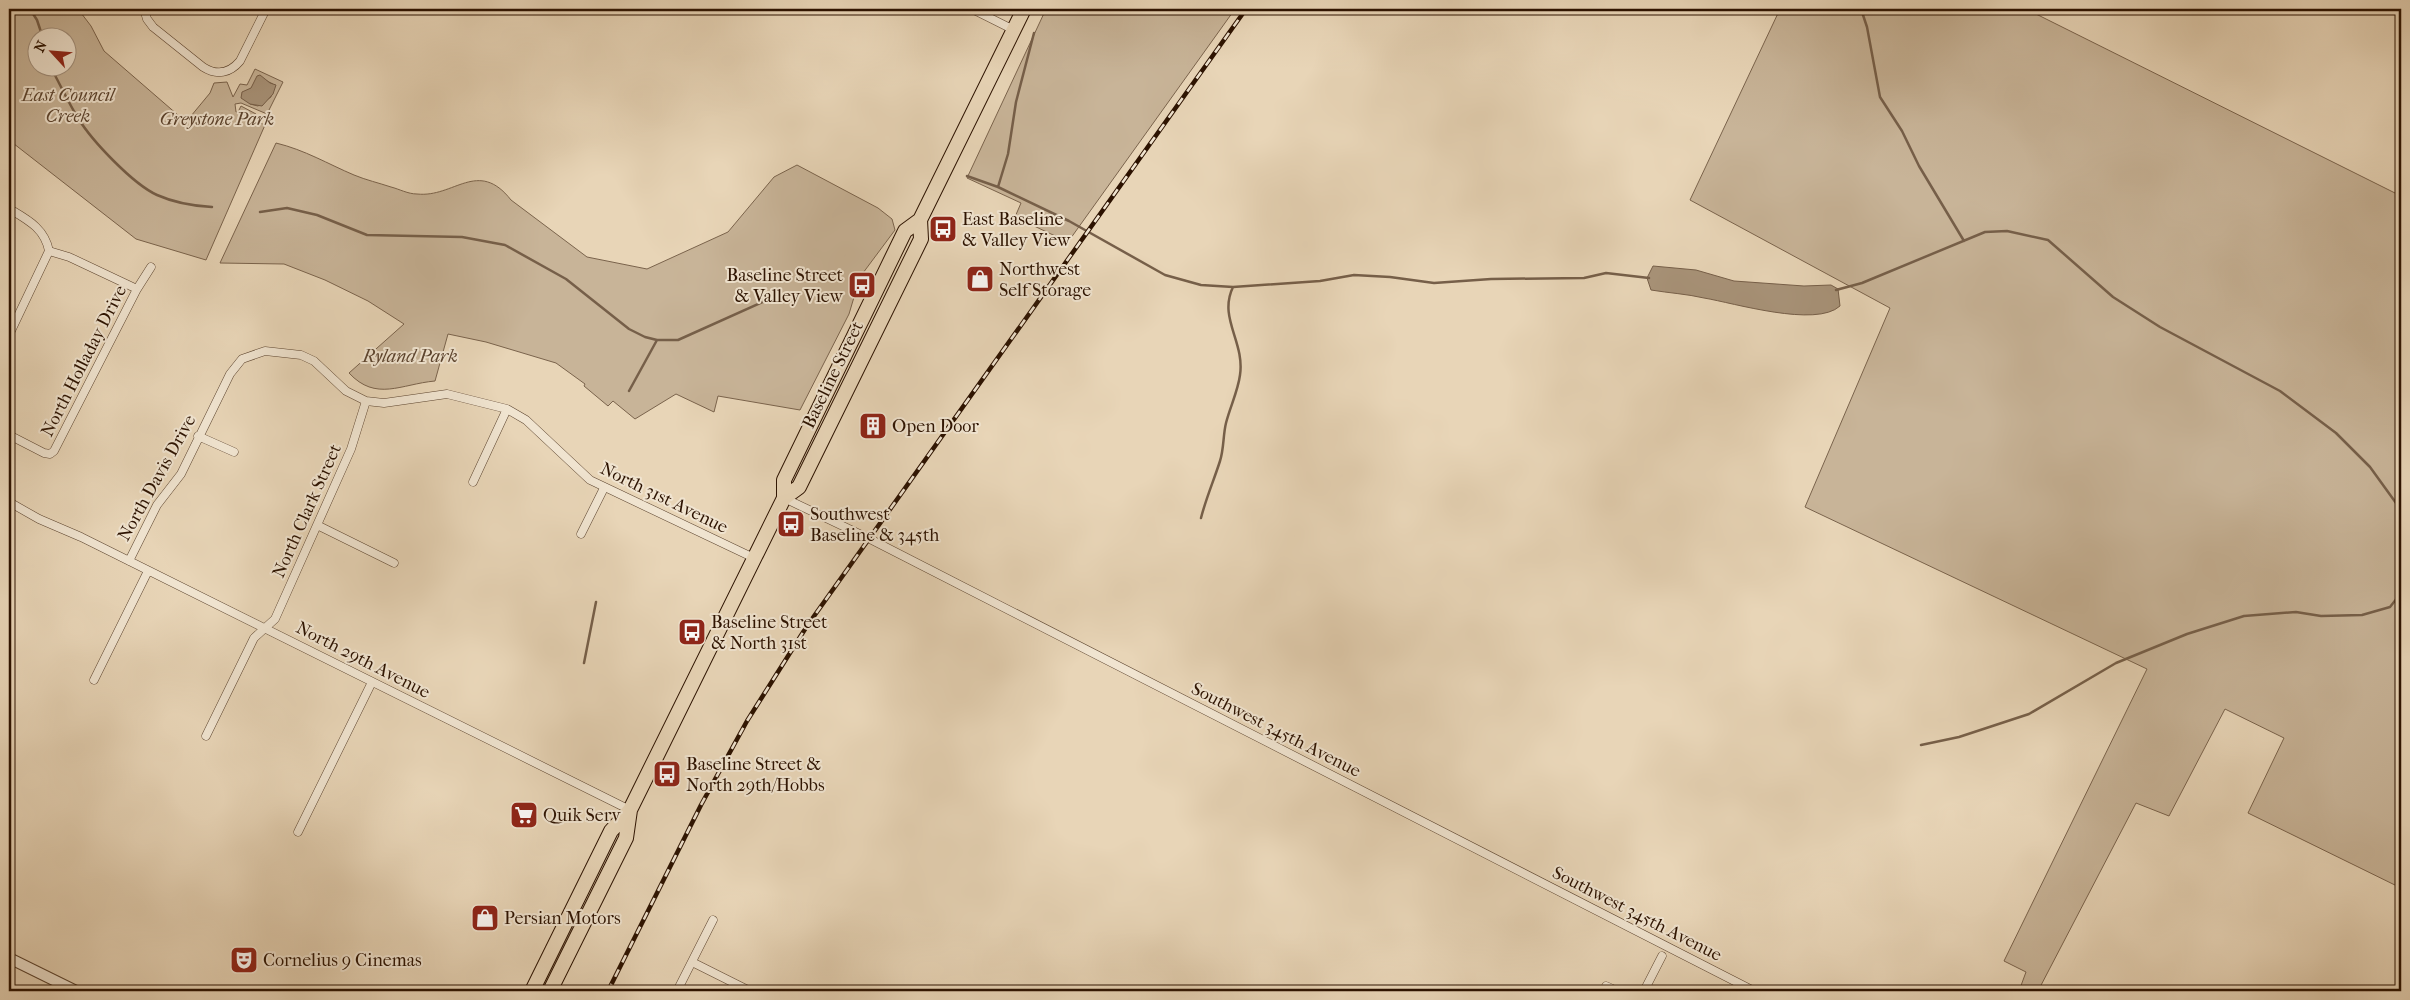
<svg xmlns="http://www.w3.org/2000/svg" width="2410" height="1000" font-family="'IM FELL French Canon',serif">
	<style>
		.green { fill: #c8b498; stroke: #7a634c; fill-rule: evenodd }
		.water { fill: #a89379; stroke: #765f49 }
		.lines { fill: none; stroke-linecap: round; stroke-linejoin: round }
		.stream { stroke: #765f49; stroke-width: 2.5 }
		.minor-casing { stroke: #5b432e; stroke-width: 9 }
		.tertiary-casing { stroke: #5b432e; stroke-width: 12 }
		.trunk-casing { stroke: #2c1200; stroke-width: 16 }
		.minor { stroke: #f0e4d0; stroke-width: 8 }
		.tertiary { stroke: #f0e4d0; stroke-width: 10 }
		.trunk { stroke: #e8d5b7; stroke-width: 14 }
		.rail-casing { stroke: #2c1200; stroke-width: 4.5 }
		.rail { stroke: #f0e4d0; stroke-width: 2.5; stroke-dasharray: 8; stroke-linecap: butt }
		.labels { text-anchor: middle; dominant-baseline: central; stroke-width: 4; stroke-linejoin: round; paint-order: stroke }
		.park-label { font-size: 18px; font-style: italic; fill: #5b432e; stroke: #f0e4d0 }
		.poi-label { font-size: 18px; fill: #2c1200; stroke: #f0e4d0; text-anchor: start }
		.street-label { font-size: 18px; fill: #2c1200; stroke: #f0e4d0 }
	</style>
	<rect width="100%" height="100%" fill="#e8d5b7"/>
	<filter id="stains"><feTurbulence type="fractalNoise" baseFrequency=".004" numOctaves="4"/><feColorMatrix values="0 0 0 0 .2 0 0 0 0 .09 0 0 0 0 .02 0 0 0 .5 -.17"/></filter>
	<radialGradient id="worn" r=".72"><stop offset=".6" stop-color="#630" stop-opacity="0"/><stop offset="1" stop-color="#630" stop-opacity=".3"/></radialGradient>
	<path class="green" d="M9,9H78L91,26L104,51L186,122L210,93L214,83L227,82L233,97L240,84L247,85L255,69L283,82L267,114L241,103L235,104L236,112H238L241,106L256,114L255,121L265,125L206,260L136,239L9,140ZM38,38H68V68H38ZM265,80L273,84L271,97L258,106L250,104L247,91Z
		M1046,9H1235L1068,242L1015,217L1021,203L967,178Z
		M1780,9H2026L2401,196V888L2248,813L2284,738L2225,709L2169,816L2136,803L2038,991H2019L2026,972L2004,961L2147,669L1805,507L1890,308L1690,200Z
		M276,143C305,150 328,164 354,175C366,180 379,183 391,187C399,189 408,194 417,194C454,198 478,158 511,200L587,257L647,269L728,232L774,177L797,165L878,208L892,219L895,230L860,277L849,314L800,410L718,396L714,412L676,394L635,419L613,401L608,406L584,386L585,384L556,363L486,342L448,334L435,381C401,384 376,402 349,373L404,324L368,301L325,280L284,264L220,263Z"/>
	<path class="water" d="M260,75L270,83L276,85L273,94L262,106L250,104L241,98L242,92L251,88L257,76Z
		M1653,266L1696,270L1734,281L1804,286L1831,285L1838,289L1840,306C1816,328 1734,303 1704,298C1687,294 1669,293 1651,290L1647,278Z"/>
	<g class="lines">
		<path class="stream" d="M30,9L37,20L43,38
			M1861,9L1867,27L1880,97L1902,131L1919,166L1964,241
			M51,68C60,84 68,102 78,118C92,141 133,184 157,195C175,203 193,206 212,207
			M967,176L998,187L1069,221L1165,275L1201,285L1233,287L1320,281L1354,275L1390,277L1434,283L1491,279L1584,278L1606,273L1649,278
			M998,187L1008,154L1016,102L1034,33
			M260,212L287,208L317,215L367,235L462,237L505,245L566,279L629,329L645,337L657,340H678L765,301
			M1836,290L1862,283L1985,232L2007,231L2048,240L2113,297L2160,327L2280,391L2336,433L2370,467L2396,503L2401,521
			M629,391L657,340
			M2396,503L2401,506
			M1201,518C1206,498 1214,480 1220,461C1224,449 1223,435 1226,423C1230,407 1238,391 1240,375C1245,342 1218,318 1233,287
			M584,663L596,602
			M1921,745L1959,737L2029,714L2116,663L2187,634L2244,616L2296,612L2321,616L2362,615L2390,607L2401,593"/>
		<defs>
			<path id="minor" d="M144,9L147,19L153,27L203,67C217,76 230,73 240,61L266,9
				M972,9L1014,30
				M13,211C30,221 45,230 49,251
				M49,251L69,257L137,289
				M9,335L49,251
				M9,435L44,453L50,454L54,451L137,289L151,267
				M198,436L234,452
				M473,482L507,409
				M784,498L868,538L1754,991
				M9,502L39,519L81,537L630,810
				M317,525L394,563
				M581,534L604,488
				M129,561L157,505L181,474L230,374L242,359L265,351L301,355L314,361L346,391L366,401L384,403L447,394L507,409L526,420L590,480L754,558
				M94,680L148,571
				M206,736L254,638L275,619L351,449L366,401
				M298,832L372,682
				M692,962L750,991
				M1606,986L1617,991
				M677,991L713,920
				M1644,991L1662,956"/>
			<path id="tertiary" d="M9,958L76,991"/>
			<path id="trunk" d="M784,498L799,487L921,239L920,220
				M532,991L611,831L630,810
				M550,991L626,838L630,810L784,498V480L905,231L920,220L1024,9"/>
		</defs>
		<use href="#minor" class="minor-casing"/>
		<use href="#tertiary" class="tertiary-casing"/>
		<use href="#trunk" class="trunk-casing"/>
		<use href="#minor" class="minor"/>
		<use href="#tertiary" class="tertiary"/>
		<use href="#trunk" class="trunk"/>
		<defs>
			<path id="rail" d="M608,991L701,805L747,721L807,626L1246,9"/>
		</defs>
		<use href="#rail" class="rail-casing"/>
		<use href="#rail" class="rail"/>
	</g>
	<defs>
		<symbol id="bus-square" viewBox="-11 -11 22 22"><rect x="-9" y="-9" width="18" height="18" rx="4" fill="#8f2418" stroke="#f0e4d0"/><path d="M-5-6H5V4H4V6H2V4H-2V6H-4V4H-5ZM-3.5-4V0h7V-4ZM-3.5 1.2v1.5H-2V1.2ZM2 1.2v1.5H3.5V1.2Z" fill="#fff"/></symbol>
		<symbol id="shop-square" viewBox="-11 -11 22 22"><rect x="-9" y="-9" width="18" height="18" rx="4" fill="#8f2418" stroke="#f0e4d0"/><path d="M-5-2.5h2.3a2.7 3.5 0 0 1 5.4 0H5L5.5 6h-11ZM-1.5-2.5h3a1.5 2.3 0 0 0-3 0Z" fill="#fff"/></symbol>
		<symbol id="building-square" viewBox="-11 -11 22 22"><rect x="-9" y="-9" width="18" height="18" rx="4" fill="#8f2418" stroke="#f0e4d0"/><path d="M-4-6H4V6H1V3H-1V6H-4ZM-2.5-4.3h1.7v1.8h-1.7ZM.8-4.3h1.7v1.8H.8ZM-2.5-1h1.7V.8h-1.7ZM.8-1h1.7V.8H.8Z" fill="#fff"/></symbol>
		<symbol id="supermarket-square" viewBox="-11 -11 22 22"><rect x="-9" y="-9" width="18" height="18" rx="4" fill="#8f2418" stroke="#f0e4d0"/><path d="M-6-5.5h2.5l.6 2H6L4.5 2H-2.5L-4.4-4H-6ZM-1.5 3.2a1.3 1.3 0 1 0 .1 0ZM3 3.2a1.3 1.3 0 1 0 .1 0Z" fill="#fff"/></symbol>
		<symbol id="theatre-square" viewBox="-11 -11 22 22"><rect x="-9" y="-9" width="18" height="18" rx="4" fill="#8f2418" stroke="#f0e4d0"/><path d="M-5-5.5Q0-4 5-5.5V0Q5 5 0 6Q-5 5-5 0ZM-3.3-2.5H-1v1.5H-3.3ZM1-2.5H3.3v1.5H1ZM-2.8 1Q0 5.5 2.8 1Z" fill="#fff"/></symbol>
	</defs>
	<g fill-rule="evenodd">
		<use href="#bus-square" x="927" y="213" width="32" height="32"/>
		<use href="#shop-square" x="964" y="263" width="32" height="32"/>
		<use href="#bus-square" x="846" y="269" width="32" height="32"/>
		<use href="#building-square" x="857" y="410" width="32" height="32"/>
		<use href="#bus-square" x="775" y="508" width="32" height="32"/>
		<use href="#bus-square" x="676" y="616" width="32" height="32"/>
		<use href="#bus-square" x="651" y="758" width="32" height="32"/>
		<use href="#supermarket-square" x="508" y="799" width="32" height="32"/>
		<use href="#shop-square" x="469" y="902" width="32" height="32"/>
		<use href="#theatre-square" x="228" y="944" width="32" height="32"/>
	</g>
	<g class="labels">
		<g class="park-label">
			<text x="68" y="95">East Council<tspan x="68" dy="21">Creek</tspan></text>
			<text x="217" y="119">Greystone Park</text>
			<text x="410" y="356">Ryland Park</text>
		</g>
		<g class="poi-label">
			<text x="962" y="219">East Baseline<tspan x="962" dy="21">&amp; Valley View</tspan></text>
			<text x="999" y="269">Northwest<tspan x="999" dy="21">Self Storage</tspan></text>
			<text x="843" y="275" text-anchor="end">Baseline Street<tspan x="843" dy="21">&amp; Valley View</tspan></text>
			<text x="892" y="426">Open Door</text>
			<text x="810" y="514">Southwest<tspan x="810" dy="21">Baseline &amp; 345th</tspan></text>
			<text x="711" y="622">Baseline Street<tspan x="711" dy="21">&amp; North 31st</tspan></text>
			<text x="686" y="764">Baseline Street &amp;<tspan x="686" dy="21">North 29th/Hobbs</tspan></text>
			<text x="543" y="815">Quik Serv</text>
			<text x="504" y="918">Persian Motors</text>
			<text x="263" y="960">Cornelius 9 Cinemas</text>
		</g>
		<g class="street-label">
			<text transform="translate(84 361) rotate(-63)">North Holladay Drive</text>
			<text transform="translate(833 375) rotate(-64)">Baseline Street</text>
			<text transform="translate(157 478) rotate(-61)">North Davis Drive</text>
			<text transform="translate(664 498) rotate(26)">North 31st Avenue</text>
			<text transform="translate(307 511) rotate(-66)">North Clark Street</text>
			<text transform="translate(363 660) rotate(27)">North 29th Avenue</text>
			<text transform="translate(1276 730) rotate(27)">Southwest 345th Avenue</text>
			<text transform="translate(1637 914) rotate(27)">Southwest 345th Avenue</text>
		</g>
	</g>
	<rect width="2410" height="1000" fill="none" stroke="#e8d5b7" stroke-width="30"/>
	<rect x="10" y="10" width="2390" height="980" fill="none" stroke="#2c1200" stroke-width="2.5"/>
	<rect x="15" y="15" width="2380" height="970" fill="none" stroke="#2c1200"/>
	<g transform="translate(52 52) rotate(296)"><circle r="24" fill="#f0e4d0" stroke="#a2907d"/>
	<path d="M0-4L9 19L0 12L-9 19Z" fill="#8f2418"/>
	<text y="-8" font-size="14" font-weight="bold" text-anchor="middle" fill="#2c1200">N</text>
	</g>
	<rect width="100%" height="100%" filter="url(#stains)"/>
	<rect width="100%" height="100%" fill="url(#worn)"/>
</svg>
